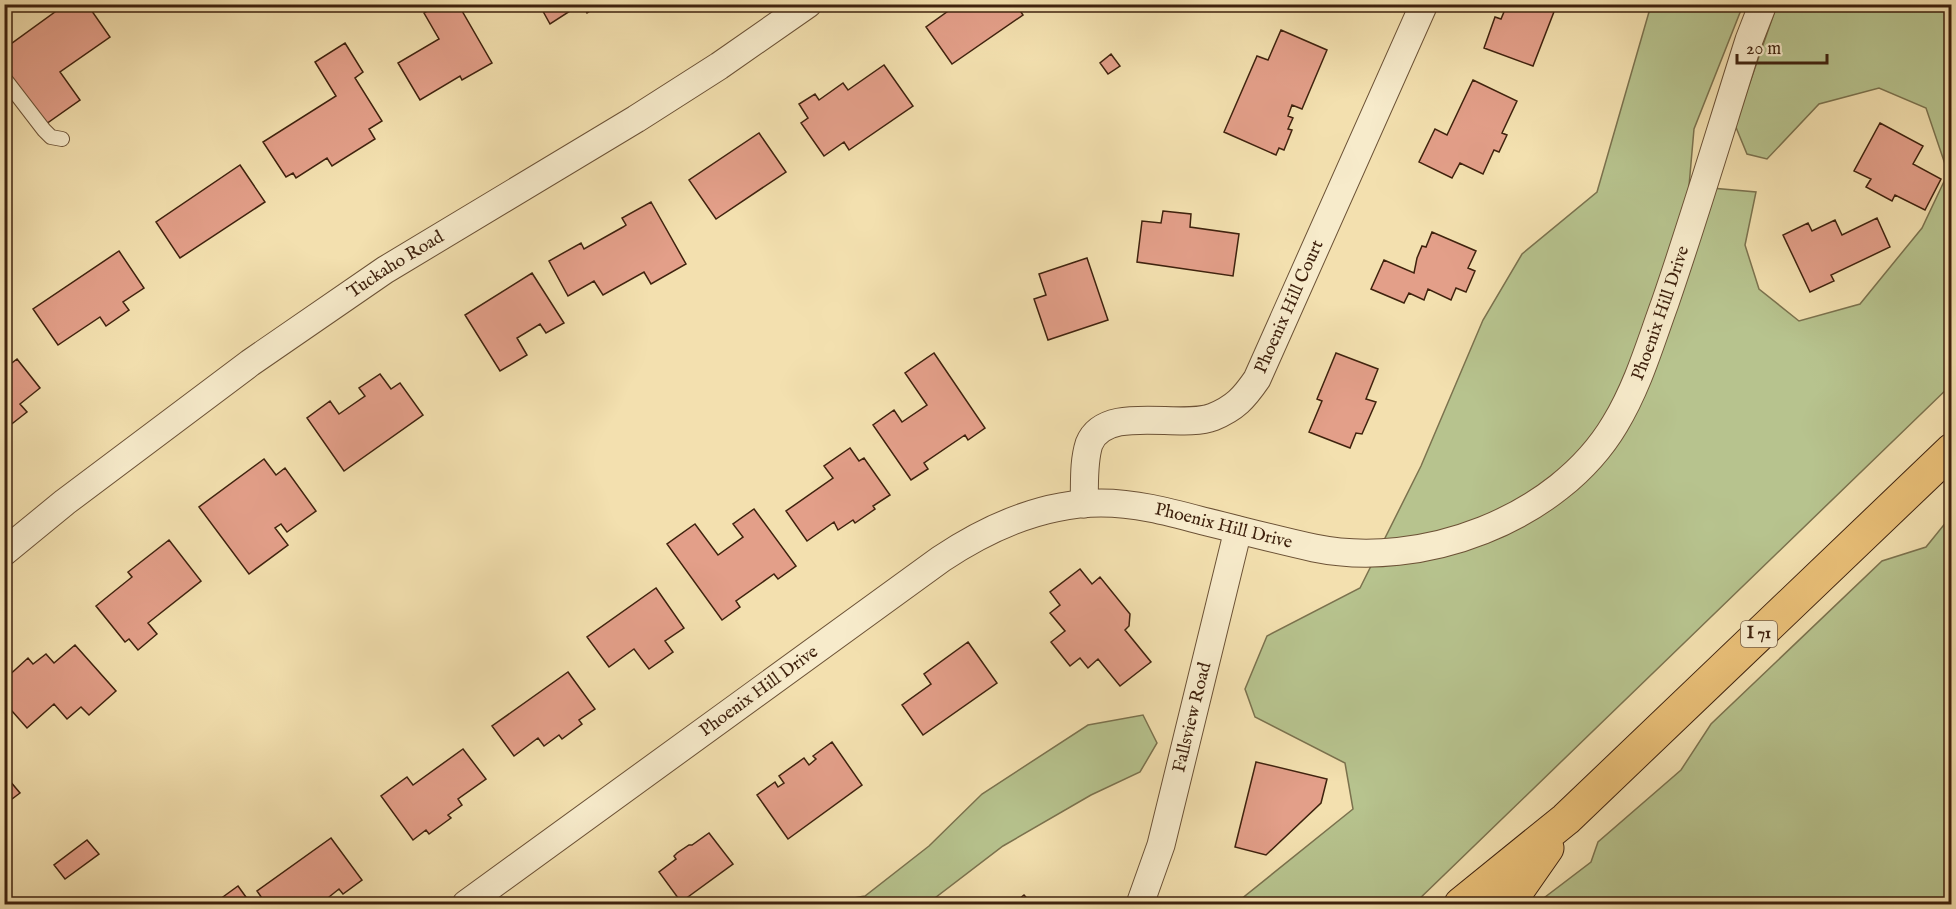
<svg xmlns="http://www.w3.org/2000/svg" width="1956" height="909" font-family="'IM FELL English',serif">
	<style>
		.green { fill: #b7c38e; stroke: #7b724e; stroke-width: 1.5 }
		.building { fill: #e39f89; stroke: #3f220e; stroke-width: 1.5 }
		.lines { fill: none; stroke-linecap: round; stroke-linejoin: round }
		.service-casing { stroke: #6c5236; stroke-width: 16 }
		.minor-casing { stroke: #6c5236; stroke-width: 29 }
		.motorway-casing { stroke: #3f220e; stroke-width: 35 }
		.service { stroke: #f7ebcb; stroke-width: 14 }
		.minor { stroke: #f7ebcb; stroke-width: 27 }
		.motorway { stroke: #eac078; stroke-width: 33 }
		.labels { text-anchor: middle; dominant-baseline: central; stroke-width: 5; stroke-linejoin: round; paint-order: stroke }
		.shield { fill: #f7ebcb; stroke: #765e47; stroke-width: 1.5 }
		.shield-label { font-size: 16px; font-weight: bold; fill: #3f220e }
		.street-label { font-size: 18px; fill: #3f220e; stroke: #f7ebcb }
	</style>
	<rect width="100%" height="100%" fill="#f3e0af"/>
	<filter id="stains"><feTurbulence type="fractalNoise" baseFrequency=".00333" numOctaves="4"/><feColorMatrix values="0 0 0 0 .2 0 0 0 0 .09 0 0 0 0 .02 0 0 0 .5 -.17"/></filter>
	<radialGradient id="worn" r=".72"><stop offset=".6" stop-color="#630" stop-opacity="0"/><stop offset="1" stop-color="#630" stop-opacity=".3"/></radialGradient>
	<path class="green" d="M1651,5H1743L1694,129L1689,186L1756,192L1745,245L1759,289L1799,321L1860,304L1922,228L1948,173L1926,108L1879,88L1819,104L1767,159L1747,154L1735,125L1777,5H1951V385L1414,904H1235L1353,809L1345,763L1255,717L1245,689L1267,636L1360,588L1421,466L1483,320L1522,254L1597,192Z
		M1951,516V904H1536L1591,862L1598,842L1681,770L1711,724L1882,561L1926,547Z
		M1143,715L1157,743L1140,772L1091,795L1003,846L927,904H819L865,896L929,846L982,794L1088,725Z"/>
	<path class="building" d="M66,4H87L110,37L60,72L80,100L46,124L4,68V49Z
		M438,4H458L492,63L462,80L460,76L420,100L398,63L439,39L424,13Z
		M539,4H581L550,24Z
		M582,4H601L587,13Z
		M958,4H1016L1023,15L952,64L926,27Z
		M1500,4H1557L1533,66L1484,48L1495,17L1501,19L1506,7Z
		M1281,30L1327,50L1302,109L1292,105L1288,116L1293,118L1288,129L1292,130L1284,150L1279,148L1276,155L1224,132L1257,56L1268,60Z
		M345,43L363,72L355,78L382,121L369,129L375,139L332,166L327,158L296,178L293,173L286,177L263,142L336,96L315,62Z
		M1111,54L1120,66L1108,74L1100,63Z
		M884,65L913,106L849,150L844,142L824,156L801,123L808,118L799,104L815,94L819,100L843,83L848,90Z
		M1473,80L1517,101L1502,133L1507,135L1499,152L1494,150L1483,174L1460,163L1452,178L1419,162L1435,129L1447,135Z
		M1880,123L1923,146L1913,164L1941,179L1925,210L1895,195L1892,201L1866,187L1871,179L1854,171Z
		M759,133L786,172L716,219L689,180Z
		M240,165L265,202L180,258L156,222Z
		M651,202L686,264L651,284L644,272L603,295L594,281L568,296L549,261L581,243L584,249L623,227L626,225L622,218Z
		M1163,211L1191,214L1190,227L1239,234L1233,276L1137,262L1142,221L1161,223Z
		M1877,218L1890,247L1831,275L1834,281L1810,292L1783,235L1808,223L1812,231L1835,220L1842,235Z
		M1432,232L1476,251L1468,268L1475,271L1466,292L1456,288L1451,300L1428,289L1424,300L1409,293L1404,303L1371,289L1384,260L1414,273L1417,258L1422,246L1426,247Z
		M119,251L144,288L123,302L129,310L106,326L100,317L58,345L33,309Z
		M1087,258L1108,320L1048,340L1034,299L1046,295L1039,274Z
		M532,273L564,323L546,333L540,324L517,338L527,355L500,371L465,315Z
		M934,353L985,428L968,440L965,435L924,463L928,469L911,480L873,425L894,410L902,422L927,405L905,373Z
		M1336,353L1378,369L1366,399L1376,402L1362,434L1356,433L1350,448L1309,432L1322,401L1317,399Z
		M17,359L40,388L20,404L27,412L4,430V369Z
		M380,374L391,389L400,383L423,415L344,471L307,418L330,401L339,414L342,412L365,396L359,388Z
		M850,448L859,461L864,458L890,495L873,506L875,509L855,523L853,520L838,530L834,522L807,541L786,511L833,478L824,466Z
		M264,459L276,475L285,468L316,511L287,532L281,524L275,528L288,545L249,574L199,507Z
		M754,509L796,566L778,579L774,574L736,601L740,607L722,620L667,544L695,524L718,555L743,537L733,524Z
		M169,540L201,581L148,623L157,634L138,650L129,639L125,642L96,606L132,577L128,572Z
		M1080,569L1092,584L1100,577L1130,614L1129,626L1125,630L1151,662L1120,686L1098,659L1088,668L1080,658L1070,666L1051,642L1065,631L1050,613L1060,605L1050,592Z
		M656,588L684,628L665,641L673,652L649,669L634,649L609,667L587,637Z
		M968,642L997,683L923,735L902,705L931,684L924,674Z
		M75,645L116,691L89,715L81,707L67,719L54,704L27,728L4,702V690L10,685L5,679L28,658L33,664L46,654L54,663Z
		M568,672L595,709L579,720L582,724L562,739L559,735L544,746L538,738L514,756L492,726Z
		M832,742L862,785L788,839L757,795L775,782L778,787L784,783L779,776L804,758L809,765L816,759L813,756Z
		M463,749L486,779L458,799L462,805L448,815L451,818L429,834L426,830L413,840L381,796L407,777L413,785Z
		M1256,762L1327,779L1321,803L1266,855L1235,847Z
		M4,774L20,793L4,805Z
		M709,833L733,864L681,902L659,872L676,859L674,856L677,853L689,845H692Z
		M331,838L362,880L343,894L339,889L329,897L333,902L330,904H266L257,891Z
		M87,840L99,854L65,879L54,865Z
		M238,886L251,904H218L216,902Z
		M1024,895L1032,904H1013Z"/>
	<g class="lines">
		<defs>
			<path id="service" d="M4,78L44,130L51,137L62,139"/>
			<g id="minor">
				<path id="s1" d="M1084,504C1085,485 1083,463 1089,444C1105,403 1181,430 1213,417C1235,408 1244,398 1257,379L1424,4"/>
				<path id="s2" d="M4,552L65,502L250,363L385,270L636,119L719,66L808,4"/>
				<path id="s3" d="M466,904L941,559C989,527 1043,503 1101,503C1136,503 1169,512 1203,521C1240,530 1277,540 1314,548C1421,570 1558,520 1615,424C1638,386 1650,344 1665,303C1695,216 1721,128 1749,40L1763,4"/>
				<path id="s4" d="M1140,904L1161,845L1238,530"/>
			</g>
			<path id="motorway" d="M1461,904L1566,819L1952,450
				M1508,904L1547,848"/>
		</defs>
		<use href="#service" class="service-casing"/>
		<use href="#minor" class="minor-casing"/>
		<use href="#motorway" class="motorway-casing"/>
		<use href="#service" class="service"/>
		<use href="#minor" class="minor"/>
		<use href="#motorway" class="motorway"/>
	</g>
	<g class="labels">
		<rect class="shield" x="1741" y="621" width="36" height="26" rx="4.5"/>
		<g class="shield-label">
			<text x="1759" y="634">I 71</text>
		</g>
		<g class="street-label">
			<text stroke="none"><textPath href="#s2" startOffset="486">Tuckaho Road</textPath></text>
			<text stroke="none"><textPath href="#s1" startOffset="332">Phoenix Hill Court</textPath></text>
			<text stroke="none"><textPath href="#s3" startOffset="1442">Phoenix Hill Drive</textPath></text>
			<text stroke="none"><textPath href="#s3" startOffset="884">Phoenix Hill Drive</textPath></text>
			<text stroke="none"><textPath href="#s3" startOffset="362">Phoenix Hill Drive</textPath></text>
			<text stroke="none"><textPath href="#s4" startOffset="194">Fallsview Road</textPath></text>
		</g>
	</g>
	<rect width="1956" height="909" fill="none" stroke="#f3e0af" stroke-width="24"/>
	<rect x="6" y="6" width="1944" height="897" fill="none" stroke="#3f220e" stroke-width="3"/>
	<rect x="12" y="12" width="1932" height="885" fill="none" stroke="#3f220e" stroke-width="1.5"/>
	<path d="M1737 54v9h90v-9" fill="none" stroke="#3f220e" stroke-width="3"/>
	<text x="1746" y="54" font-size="18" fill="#3f220e" stroke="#f7ebcb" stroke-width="4.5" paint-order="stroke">20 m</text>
	<rect width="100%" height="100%" filter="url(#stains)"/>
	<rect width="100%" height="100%" fill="url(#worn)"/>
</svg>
